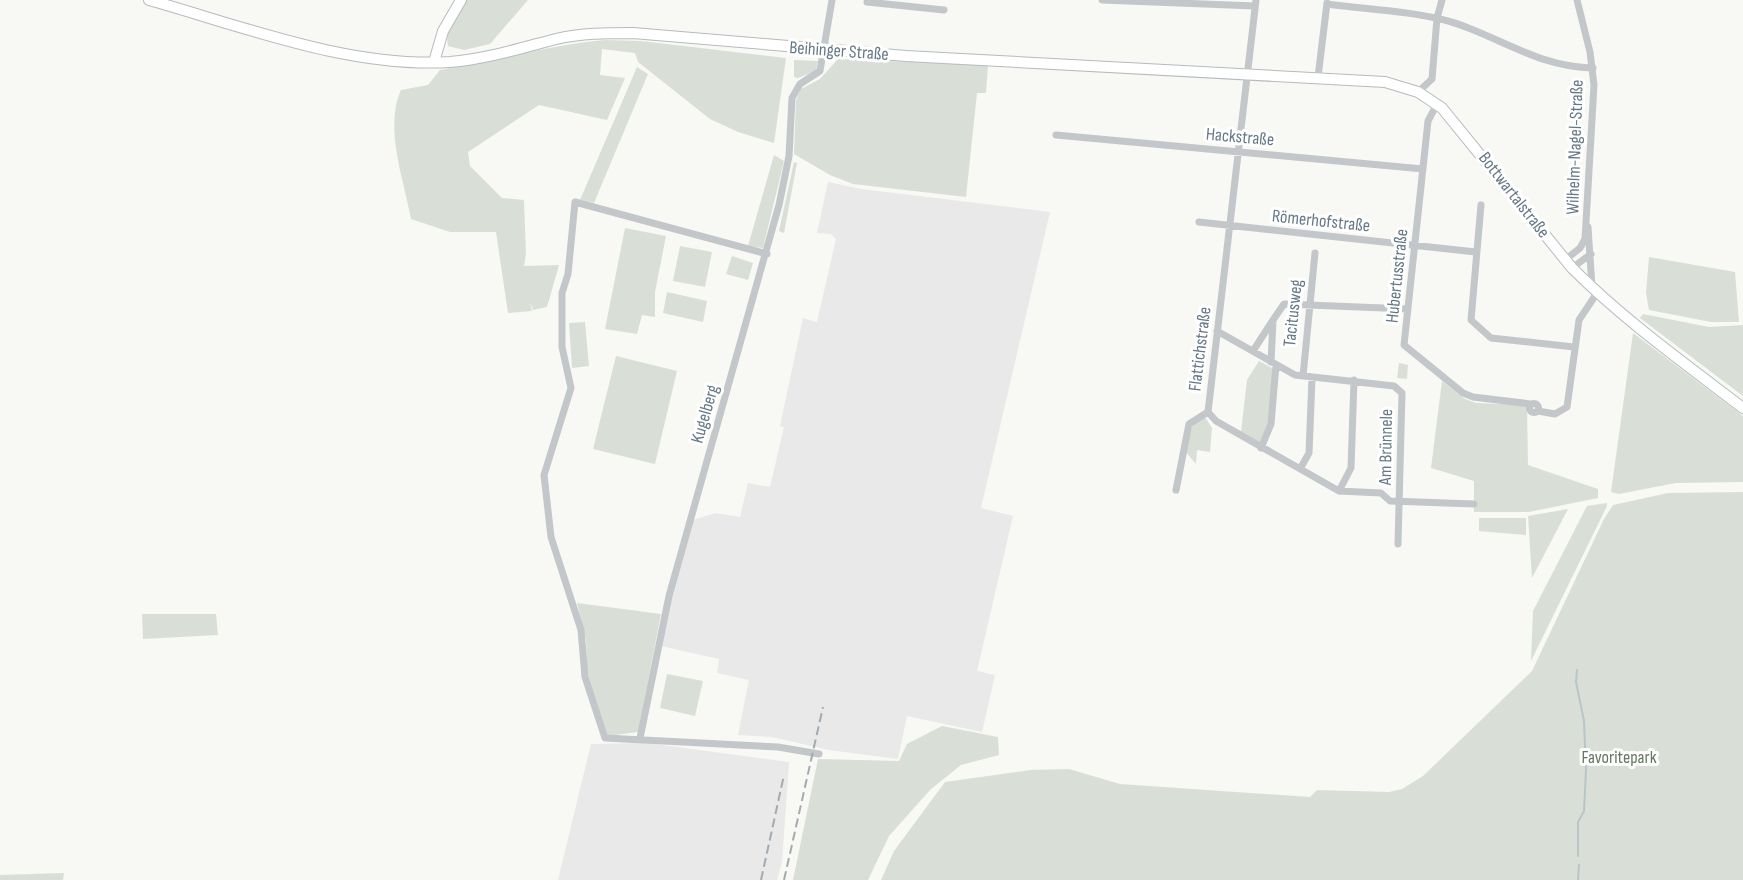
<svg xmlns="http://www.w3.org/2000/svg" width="1743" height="880" font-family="'Sofia Sans Condensed',sans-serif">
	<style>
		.built { fill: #e8e9e8 }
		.green { fill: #d9dfd6 }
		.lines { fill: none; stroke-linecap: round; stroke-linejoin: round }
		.stream { stroke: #b9c5c9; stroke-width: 2 }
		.secondary-casing { stroke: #b5bbbf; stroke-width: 12 }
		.street { stroke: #c3c7ca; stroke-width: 7 }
		.secondary { stroke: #fff; stroke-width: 10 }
		.rail { stroke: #a3aab0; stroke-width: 2; stroke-dasharray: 9 4.5; stroke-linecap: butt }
		.labels { text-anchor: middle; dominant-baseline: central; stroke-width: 6; stroke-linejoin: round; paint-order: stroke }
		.street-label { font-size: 18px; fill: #667886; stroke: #fff }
		.park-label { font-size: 18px; fill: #667861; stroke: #fff }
	</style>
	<rect width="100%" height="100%" fill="#f8f8f5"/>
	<path class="built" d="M828,182L861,189L1050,212L981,508L1013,516L977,671L995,675L982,732L907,716L898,759L829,750L772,737L738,735L749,680L717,673L719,659L661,646L676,578L693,520L715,513L740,517L748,483L770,487L784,427L780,426L803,318L817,322L836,239L831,234L817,233Z
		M647,743L789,762L782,862L777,880H558L591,744Z"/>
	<path class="green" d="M466,0H528L490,44L464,50L448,46C444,28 457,14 466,0Z
		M605,40L641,41L786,58L774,143L738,132L710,119L638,62L635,53L602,49L600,75L625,78L607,120L539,105L468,152L470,166L502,198L524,200L526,254L524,266L559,265L547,307L533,310L530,302L532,311L508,313L496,232H450L411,219C404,180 384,128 401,90L428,85L440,70C495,61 549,45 605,40Z
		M838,59L988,65L986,93H977L966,197L853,184L830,175L794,154L796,100L801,89L820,79Z
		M794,60L818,61L816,71L798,78L794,77Z
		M637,67L648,74L594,203L580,200Z
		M774,155L784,161L763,248L748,246Z
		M794,162L797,163L784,233L779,231Z
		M625,228L666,236L655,292V317L642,315L637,334L605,329Z
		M680,246L712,252L705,287L673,281Z
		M732,256L753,263L748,280L726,274Z
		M1649,257L1735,272L1739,322H1711L1649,310L1646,293Z
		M667,292L707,301L703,322L663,313Z
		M1643,314L1709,327L1743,325V396L1640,318Z
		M585,322L589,366L572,368L569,323Z
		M1633,333L1743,416V482L1676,483L1619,494L1611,492Z
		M616,356L677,371L655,464L593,449Z
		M1259,361L1274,369L1269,424L1260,442L1241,432L1247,380Z
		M1399,363L1408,365L1407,379L1397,378Z
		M1442,381L1465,399L1476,403L1527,405L1528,465L1598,489V498L1529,512H1474V481L1431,468Z
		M1205,417L1212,428L1210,452L1197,450L1196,464L1185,451L1193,424Z
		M1743,492V880H881L894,851L945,782L1031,770L1069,769L1120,784L1310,797L1317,790L1389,792L1402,789L1423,776L1532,671L1604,519L1613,505L1668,493Z
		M1607,503V506L1531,661L1533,611L1587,506Z
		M1568,509L1532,578L1528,516Z
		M1479,518H1526V535L1479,531Z
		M577,603L661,614L638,732L608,736L591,688L587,668L586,640Z
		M142,614H216L218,635L143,639Z
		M667,674L703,681L695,716L660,708Z
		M942,726L998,737L999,755L961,765L930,790L889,836L868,880H793L818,759L899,761L907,744Z
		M64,873L63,880H0V875Z"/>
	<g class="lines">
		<path class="stream" d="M1577,670L1576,682L1584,721L1586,770L1584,811L1578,822V856
			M1578,880L1579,865"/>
		<defs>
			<path id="secondary" d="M149,0C245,27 349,68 450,62C486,59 521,48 556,39C581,33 607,33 633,33L906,56L1385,82L1418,92L1442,108L1572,268C1624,320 1684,363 1743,408
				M434,62L443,31L461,0"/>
		</defs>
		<use href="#secondary" class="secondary-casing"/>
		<path class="street" d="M1102,0L1255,6
			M1256,0L1208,412L1216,421L1339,491L1381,493L1390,501L1474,504
			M867,2L944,10
			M1327,4C1363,9 1401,10 1436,18C1492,30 1532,67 1593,68
			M1318,77L1327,3
			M1418,92L1432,79L1437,18L1442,0
			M1437,104L1428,121L1404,345L1463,393L1473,397L1531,404
			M1056,135L1423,169
			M1481,205L1471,320L1491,338L1574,347
			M1199,222L1476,252
			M1588,227L1592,287
			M767,254L575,202L568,274L562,293V347L571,388L544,475L551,537L581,630L585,677L605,738L778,747L819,754
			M1565,260L1580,248L1585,239L1594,85L1590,52L1577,0
			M1572,268L1591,254
			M1217,331L1295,375L1394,386L1402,393L1398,544
			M1253,351L1273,320
			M1271,362L1273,320L1284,304L1408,309
			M1303,376L1315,253
			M1529.5 408a4.5 4.5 0 1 1 9 0a4.5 4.5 0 1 1-9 0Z
			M1538,411L1555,414L1567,407L1579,320L1597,293
			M1261,448L1271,424L1276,365
			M1300,469L1309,453L1312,378
			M1176,490L1189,424L1208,412
			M1339,491L1351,468L1354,380
			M640,738L669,596L779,205L789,156L792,98L800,84L820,71L832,0"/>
		<use href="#secondary" class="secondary"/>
		<path class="rail" d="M761,880L784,775
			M784,880L823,707"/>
	</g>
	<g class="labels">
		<g class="street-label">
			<text transform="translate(839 51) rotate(4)">Beihinger Straße</text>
			<text transform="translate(1240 137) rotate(5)">Hackstraße</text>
			<text transform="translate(1575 147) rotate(-88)">Wilhelm-Nagel-Straße</text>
			<text transform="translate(1514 195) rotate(52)">Bottwartalstraße</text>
			<text transform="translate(1321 221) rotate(6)">Römerhofstraße</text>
			<text transform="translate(1397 276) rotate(-84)">Hubertusstraße</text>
			<text transform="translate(1293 313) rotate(-84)">Tacitusweg</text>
			<text transform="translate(1200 349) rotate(-83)">Flattichstraße</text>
			<text transform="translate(705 414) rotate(-74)">Kugelberg</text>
			<text transform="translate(1386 447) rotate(-89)">Am Brünnele</text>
		</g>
		<g class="park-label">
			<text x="1619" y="757">Favoritepark</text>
		</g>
	</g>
</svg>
